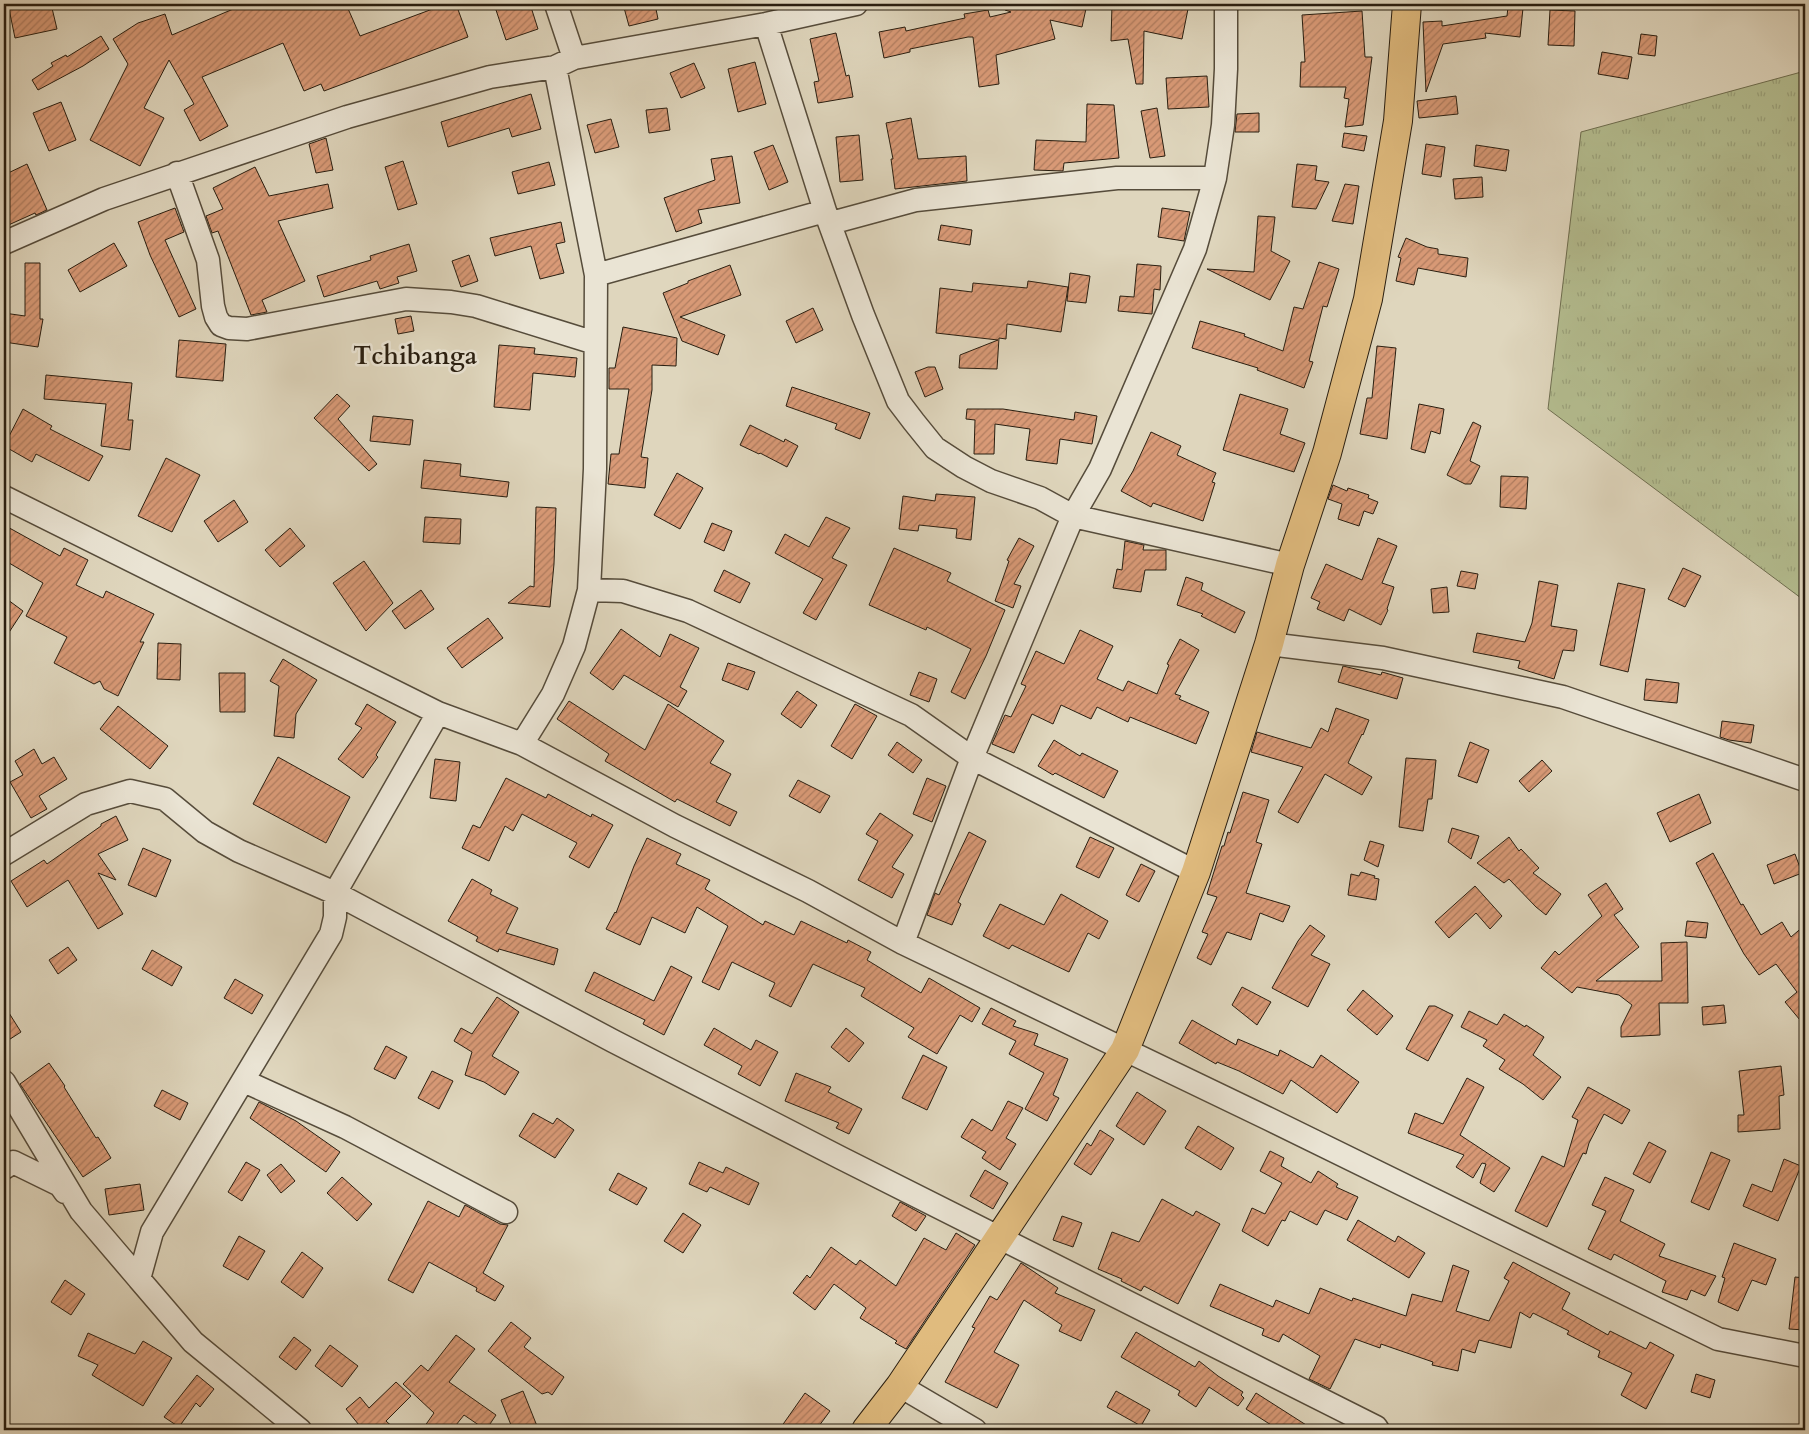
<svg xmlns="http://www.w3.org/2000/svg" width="1809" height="1434" font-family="Cardo,serif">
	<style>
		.grass { fill: url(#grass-tufts); stroke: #6e6e50 }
		.building { fill: url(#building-hatch); stroke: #291e10 }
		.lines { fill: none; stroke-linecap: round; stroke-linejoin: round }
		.minor-casing { stroke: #564c3b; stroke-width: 25 }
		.major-casing { stroke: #291e10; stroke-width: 30 }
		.minor { stroke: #eae4d4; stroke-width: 22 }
		.major { stroke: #e0bb7e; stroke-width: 28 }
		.labels { text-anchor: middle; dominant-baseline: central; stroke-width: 5; stroke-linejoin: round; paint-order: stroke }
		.town-label { font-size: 25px; font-weight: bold; fill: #291e10; stroke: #eae4d4 }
	</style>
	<defs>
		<pattern id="grass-tufts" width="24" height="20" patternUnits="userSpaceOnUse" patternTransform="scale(1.25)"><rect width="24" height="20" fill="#b4bd90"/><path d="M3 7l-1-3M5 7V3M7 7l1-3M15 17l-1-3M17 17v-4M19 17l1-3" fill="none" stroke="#9ba27b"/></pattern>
		<pattern id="building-hatch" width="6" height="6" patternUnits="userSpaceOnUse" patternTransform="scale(1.25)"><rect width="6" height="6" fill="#d99a77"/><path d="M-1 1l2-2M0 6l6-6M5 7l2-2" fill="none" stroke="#b07d60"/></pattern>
	</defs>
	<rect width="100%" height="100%" fill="#dfd6bd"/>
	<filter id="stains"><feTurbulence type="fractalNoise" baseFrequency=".004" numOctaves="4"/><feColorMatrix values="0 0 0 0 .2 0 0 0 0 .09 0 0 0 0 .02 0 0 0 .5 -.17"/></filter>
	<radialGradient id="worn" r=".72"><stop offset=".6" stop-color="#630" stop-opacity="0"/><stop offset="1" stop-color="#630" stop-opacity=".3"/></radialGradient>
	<path class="grass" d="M1805,71V601L1548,409L1581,132Z"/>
	<path class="building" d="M8,4H51L57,29L15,38Z
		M245,4H346L360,36L446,4H456L468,37L324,91L321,84L304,91L283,43L202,77L228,126L200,141L184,110L194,104L169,60L144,108L164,118L140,166L90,140L128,64L113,39L138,23L165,14L172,35Z
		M494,4H530L538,29L506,40Z
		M623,4H655L658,19L629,26Z
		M1005,4H1087L1082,27L1050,20L1055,39L996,55L999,84L979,87L973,37H968L910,49V52L884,58L879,32L905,27L906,31L965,18L964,14L988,10L990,17L1011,12L1005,10Z
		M1112,4H1189L1182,39L1144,31L1143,84H1136L1128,39L1111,41Z
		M1508,7L1523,8L1520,37L1485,33L1486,38L1443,44L1426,92L1423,22L1442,21V26L1507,16Z
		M1550,10L1575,11L1574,46L1548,45Z
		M1362,11L1365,57H1372L1363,125L1345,127L1349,99L1344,98L1346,87H1300L1301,62H1305L1302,15Z
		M836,33L846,76L849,75L853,97L818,103L814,82L819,81L810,39Z
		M1641,34L1657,36L1655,56L1638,54Z
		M101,36L109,49L83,66L38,90L32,80L53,66L51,63L66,55L67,57Z
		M1602,52L1632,57L1628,79L1598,74Z
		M755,62L766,104L738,112L728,69Z
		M694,63L705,88L681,98L670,73Z
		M1207,76L1209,107L1168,109L1166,78Z
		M531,94L541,129L512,137L509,128L448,147L441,122Z
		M1456,96L1458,114L1419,118L1417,101Z
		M61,102L76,140L49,151L33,113Z
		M1087,104L1114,105L1119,158L1064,163L1063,171L1034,170L1036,140L1086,142Z
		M667,108L670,130L649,133L646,110Z
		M1157,108L1165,156L1150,158L1141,111Z
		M1259,113V132H1235L1237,114Z
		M911,118L918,159L966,156L967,181L895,189L891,159H893L886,123Z
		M611,119L619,147L595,153L587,125Z
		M1344,133L1367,136L1364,151L1342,147Z
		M859,135L863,180L840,182L836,137Z
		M326,138L333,170L316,173L309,144Z
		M1426,144L1445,147L1441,177L1422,174Z
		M773,145L788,182L769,190L754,152Z
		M1476,145L1509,150L1506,171L1474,166Z
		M732,156L740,203L698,210L702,223L676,232L664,198L715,180L711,159Z
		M403,161L417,204L398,210L385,167Z
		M549,162L555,185L518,194L512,172Z
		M27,164L47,210L36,215L35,213L4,227V175Z
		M1297,164L1317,166L1315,180L1329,182L1316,209L1292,207Z
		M255,167L269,196L328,184L333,208L278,221L305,281L262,300L267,312L251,315L218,231L212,233L206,216L223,209L213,188Z
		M1482,177L1483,197L1455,199L1453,179Z
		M1345,184L1359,186L1353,224L1332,221Z
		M175,208L184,232L165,240L196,309L179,317L150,255L138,222Z
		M1162,208L1190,212L1184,241L1158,237Z
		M1258,216L1275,217L1271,251L1290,261L1270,300L1207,269L1254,272Z
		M561,222L565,242L556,244L564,273L540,279L531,246L495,256L490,238Z
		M941,225L972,230L970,245L938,240Z
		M1406,238L1427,247L1438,249V254L1468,258L1466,277L1418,268L1414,285L1396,281L1401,258L1398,257Z
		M114,243L127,266L80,292L68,270Z
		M409,244L417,271L397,277L399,283L380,289L377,281L324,297L317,276L371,260L370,256Z
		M469,255L478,281L461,287L452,261Z
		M1319,262L1339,269L1327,307L1323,306L1309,361L1313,362L1304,388L1257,370L1258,368L1192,348L1200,321L1245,334L1244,336L1283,351L1294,307L1303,309Z
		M25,263H40V319H43L38,347L4,342V313L25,316Z
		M1137,264L1161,266L1160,290L1154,289L1152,314L1118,311L1120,296L1134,297Z
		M730,265L741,295L680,317L725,335L718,355L682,341L663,293L688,283V281Z
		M1070,273L1090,276L1086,303L1067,301Z
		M1028,281L1068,287L1061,332L1007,324L1006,339L999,338L997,369L959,368L960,355L998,340L936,333L940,288L972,292L973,283L1027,288Z
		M813,308L823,330L796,343L786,321Z
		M411,316L414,331L398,334L395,319Z
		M623,327L677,338L676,366L652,365V390L641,457L648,458L645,488L608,484L611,454H619L629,389H609V368H615Z
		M179,340L226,344L223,381L176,377Z
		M499,345L535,348L534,354L577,358L575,377L533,373L530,410L494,407Z
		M1377,346L1396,348L1387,439L1360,434L1367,398H1372Z
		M928,367H935L943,389L925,397L915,372Z
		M46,375L132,383L128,420H133L130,450L101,446L106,404L44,399Z
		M792,387L870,413L860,439L835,429L837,424L786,406Z
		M337,394L350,406L338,419L377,464L369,471L314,418Z
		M1240,394L1288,409L1280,434L1305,443L1294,472L1223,450Z
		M1419,404L1444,409L1440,434L1431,431L1425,453L1411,449Z
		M23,409L52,426L50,429L103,456L89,481L36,454L32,462L4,446Z
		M967,409H1003L1074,420L1075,412L1097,416L1092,444L1060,439L1057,464L1026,460L1030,429L995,424L994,454H974L975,420L966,419Z
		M373,416L413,420L410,445L370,441Z
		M1473,422L1481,426L1470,461L1480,466L1471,484H1465L1447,475Z
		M750,425L784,442L785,439L798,446L787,467L760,453L759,454L740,445Z
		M1151,432L1181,446L1177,455L1216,473L1212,482L1215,483L1203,521L1153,503L1151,507L1121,491L1133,471Z
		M166,458L200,475L172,532L138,516Z
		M424,460L461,464L460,476L509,482L507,497L421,488Z
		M677,473L703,488L680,529L654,515Z
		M1501,476L1528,477L1526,509L1500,507Z
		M1333,485L1347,491L1348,488L1369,495L1368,498L1378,502L1373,514L1364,511L1359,526L1338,519L1342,504L1328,499Z
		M936,494L975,497L971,540L956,538L957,529L919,525L918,531L899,529L903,496L935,501Z
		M234,500L248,522L218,542L204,521Z
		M536,507L556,508L554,564L550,607L508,603L530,586L534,587Z
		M425,517L461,519L460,544L423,542Z
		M826,517L850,528L832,558L847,565L816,620L803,613L823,579L775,553L785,534L809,547Z
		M712,523L732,531L724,551L704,542Z
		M4,525L60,556L64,548L88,560L76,585L103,598L106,591L154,614L140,642H144L118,696L104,689L100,681L94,684L54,663L67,637L26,616L43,583L4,560Z
		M290,528L305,546L280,567L265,550Z
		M1019,538L1034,546L1014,584L1021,586L1013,608L995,601L1009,561L1007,560Z
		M1378,538L1397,546L1382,583L1394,587L1387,609L1388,610L1381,625L1349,609L1344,621L1317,609L1320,602L1311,598L1326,564L1362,580Z
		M1125,541L1144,545L1143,550H1166V570H1145L1141,592L1113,588L1117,569L1122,570Z
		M894,548L951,573L947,581L1005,610L986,656L965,699L951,692L971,649L927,627L926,630L869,605Z
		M364,561L393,603L366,631L333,583Z
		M1683,568L1701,576L1685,607L1668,599Z
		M724,570L750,583L740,603L714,591Z
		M1461,571L1478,574L1475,589L1457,586Z
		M1186,577L1203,583L1201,590L1245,612L1235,633L1201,616L1203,614L1177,605Z
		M1539,581L1558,585L1551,626L1577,630L1574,651L1563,650L1554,679L1518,668L1520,661L1473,652L1477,633L1525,642L1532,623Z
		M1618,583L1645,589L1628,672L1600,665Z
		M1447,587L1449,612L1433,613L1431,589Z
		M421,590L434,609L405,629L392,611Z
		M4,597L23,611L4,640Z
		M488,618L503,638L462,668L447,648Z
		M621,629L660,657L670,634L699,648L680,687L687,691L678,707L624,675L613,690L590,673Z
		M1080,630L1113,646L1097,679L1123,691L1128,681L1157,694L1169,665L1167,664L1180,639L1199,650L1175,694L1181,696L1179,699L1209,712L1196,744L1130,717L1128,722L1097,707L1091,719L1061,705L1053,724L1032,714L1014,753L992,744L1005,715L1011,717L1026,686L1021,684L1036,651L1064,664Z
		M158,643L181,644L180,680L157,679Z
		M283,659L317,680L296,714L294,738L274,736L279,686L270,681Z
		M728,663L755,672L748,690L722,680Z
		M1343,666L1381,675L1382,672L1403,678L1397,699L1338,682Z
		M919,672L937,679L929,702L910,695Z
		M219,673H245V712H220Z
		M1646,679L1679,683L1677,703L1644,700Z
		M797,691L817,705L801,728L781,714Z
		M569,701L645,750L668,704L724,741L710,763L731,774L716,802L737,812L730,826L677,799L675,802L605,761L609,754L557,719Z
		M367,704L396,722L376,755L378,757L363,778L338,759L362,728L355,724Z
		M855,704L877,716L852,759L831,746Z
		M118,706L168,746L150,769L100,729Z
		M1336,708L1369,720L1363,735L1362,734L1348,763L1372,777L1362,795L1325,774L1298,823L1278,812L1303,767L1251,752L1257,732L1311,748L1321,728L1328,732Z
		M1722,721L1754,725L1751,743L1729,740L1720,737Z
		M1054,740L1080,756L1082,753L1118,771L1104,798L1055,773L1053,775L1038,766Z
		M897,742L922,760L913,773L888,755Z
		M1470,742L1489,750L1477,783L1458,776Z
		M34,749L42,764L54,757L67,779L39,796L47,809L31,818L10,782L23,775L15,761Z
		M278,757L350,797L326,843L253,804Z
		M1406,758L1436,760L1432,799H1428L1423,831L1399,827Z
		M435,759L460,762L456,801L430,798Z
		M1542,760L1552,771L1529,792L1519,781Z
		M506,778L546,798L548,794L591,817L592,814L613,825L589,868L569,857L577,843L522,814L513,831L505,826L489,861L462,848L473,825L480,828Z
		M927,778L946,786L932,822L913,814Z
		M798,780L830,796L820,813L789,796Z
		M1243,792L1269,800L1256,842L1262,844L1246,893L1290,906L1283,922L1260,913L1251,940L1227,932L1211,965L1197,958L1208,934L1202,932L1217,897L1207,894L1222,846H1224L1228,832L1230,833Z
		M1699,794L1711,823L1670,842L1657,813Z
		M880,813L913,835L892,867L904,874L892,898L858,880L878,841L866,834Z
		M116,816L128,840L98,854L116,880L98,873L123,914L98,929L68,880L27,907L11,881L44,860L47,864L101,826V824Z
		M1452,828L1479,836L1471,859L1448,842Z
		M969,832L986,841L958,902L961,904L952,925L927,915L935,893L939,895Z
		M1090,837L1114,848L1099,878L1076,867Z
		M1509,837L1519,851L1521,849L1539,868L1533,873L1561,894L1546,915L1536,907L1509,879L1504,883L1477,863Z
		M647,838L681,854L676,864L710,880L705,889L763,925L765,921L794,935L801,921L847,943L848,940L871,952L867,960L921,993L929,978L980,1008L972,1022L960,1015L937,1054L908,1037L914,1028L861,996L865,988L813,964L791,1007L769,996L775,983L732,962L719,990L702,982L728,926L697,907L685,933L652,917L640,945L606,929L615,912L616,913L634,866Z
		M1370,841L1384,845L1378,867L1364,860Z
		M143,848L171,860L156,897L128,885Z
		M1713,853L1741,905L1743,904L1761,935L1782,922L1791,937L1805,925V1026L1785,1002L1797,992L1776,964L1759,975L1744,954L1728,925L1696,863Z
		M1795,854L1802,873L1774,884L1767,865Z
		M1141,864L1155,871L1139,902L1126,895Z
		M1361,872L1375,876L1374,878L1379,879L1376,900L1348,895L1351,874L1359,876Z
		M472,879L492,890L490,894L518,908L506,933L558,949L554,965L499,949L498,952L476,941L478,937L448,921Z
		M1606,883L1623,909L1614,915L1639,947L1596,981H1662L1661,943L1687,942L1688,1003H1659L1660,1035L1621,1037V1027L1632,1005L1619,995L1577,987L1572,993L1541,968L1555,951L1559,955L1602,916L1588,895Z
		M1475,886L1502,916L1490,929L1476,913L1449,938L1435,922Z
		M1061,894L1108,921L1099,939L1088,933L1069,972L1012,945L1009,949L983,936L1000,904L1044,925Z
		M1687,921L1708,923L1706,938L1685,936Z
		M1310,925L1325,936L1311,955L1330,964L1308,1007L1272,988L1298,941Z
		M68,947L77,960L58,974L49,960Z
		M152,950L182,967L172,986L142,969Z
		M671,966L692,977L664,1035L643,1024L645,1020L585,991L594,972L654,1001Z
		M235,979L263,995L252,1014L224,998Z
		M1242,987L1271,1002L1257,1025L1232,1005Z
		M1363,990L1393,1016L1377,1035L1347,1010Z
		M497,997L519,1012L492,1056L519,1072L505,1095L484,1082L465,1075L472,1052L454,1041L461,1028L472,1034Z
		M4,1005L21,1032L4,1043Z
		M1724,1005L1726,1023L1703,1025L1702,1007Z
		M1429,1006H1435L1453,1015L1428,1061L1406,1049Z
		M991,1008L1016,1021L1013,1026L1038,1034L1034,1045L1068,1059L1053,1095L1059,1098L1047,1121L1025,1109L1044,1073L1009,1054L1016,1041L982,1024Z
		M1469,1011L1497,1025L1504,1014L1525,1027L1526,1025L1544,1037L1533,1055L1561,1077L1543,1100L1523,1084L1499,1069L1505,1060L1483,1046L1487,1040L1461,1027Z
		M1192,1020L1236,1045L1238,1039L1278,1056L1280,1050L1313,1068L1321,1055L1359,1082L1337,1113L1291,1080L1283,1094L1239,1071L1217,1062L1216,1064L1179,1043Z
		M714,1028L751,1050L756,1040L778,1052L760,1086L738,1074L742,1066L704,1045Z
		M846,1028L864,1043L849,1062L831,1047Z
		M386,1046L407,1057L395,1079L374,1069Z
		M923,1055L947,1067L927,1110L902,1098Z
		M49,1063L65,1086L64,1087L96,1138L98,1137L111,1158L83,1177L20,1084Z
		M1781,1066L1784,1095L1779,1096L1780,1129L1738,1132V1115H1744L1739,1071Z
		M432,1071L453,1081L439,1109L418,1098Z
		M796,1073L831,1087L828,1092L862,1109L849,1134L836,1128L839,1123L785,1101Z
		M1467,1078L1484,1087L1460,1135L1510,1168L1494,1192L1480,1183L1486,1164L1482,1163L1473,1178L1456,1167L1464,1155L1408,1133L1415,1113L1443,1124Z
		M1588,1087L1630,1110L1622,1124L1604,1114L1589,1143L1586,1154L1583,1153L1547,1227L1515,1211L1542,1156L1564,1167L1578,1120L1572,1117Z
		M162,1090L188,1103L180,1120L154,1106Z
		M1137,1092L1166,1111L1144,1145L1116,1126Z
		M1008,1101L1023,1108L1006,1138L1016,1144L1000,1170L982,1158L986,1152L961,1137L972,1119L992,1131Z
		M259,1102L296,1121L340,1152L326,1172L250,1118Z
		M533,1113L553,1124L557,1118L574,1130L555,1158L519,1136Z
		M1198,1126L1234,1148L1221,1170L1185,1148Z
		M1100,1130L1114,1139L1091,1175L1074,1164L1087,1143L1091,1146Z
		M1649,1142L1666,1151L1650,1183L1633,1174Z
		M1270,1151L1284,1158L1281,1166L1311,1183L1318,1171L1338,1184L1336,1187L1358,1197L1347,1220L1325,1210L1317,1225L1290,1211L1285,1221L1282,1220L1268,1246L1242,1231L1252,1208L1265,1214L1282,1183L1260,1171Z
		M1711,1152L1730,1160L1709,1210L1691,1202Z
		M1784,1159L1801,1166L1778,1221L1743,1206L1752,1184L1772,1192Z
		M246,1162L260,1170L242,1201L228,1192Z
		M699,1162L723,1173L726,1167L759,1183L749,1205L710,1187L707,1192L689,1184Z
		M281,1164L295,1181L281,1193L267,1175Z
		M985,1170L1008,1183L993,1209L970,1196Z
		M618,1173L647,1188L637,1205L609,1190Z
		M342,1177L372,1204L357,1221L327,1193Z
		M1605,1177L1634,1190L1620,1221L1665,1244L1659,1256L1716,1276L1705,1296L1691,1290L1687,1300L1662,1292L1666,1281L1614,1254L1611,1260L1588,1249L1606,1211L1592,1205Z
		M140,1184L144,1210L109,1215L105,1189Z
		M1162,1199L1193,1216L1196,1211L1220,1224L1178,1304L1144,1286L1141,1291L1121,1281L1122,1279L1098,1269L1112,1232L1139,1242Z
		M428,1201L459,1217L465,1205L500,1224L508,1225L483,1273L504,1286L495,1301L476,1291L477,1288L429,1262L413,1293L388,1280Z
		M900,1202L926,1216L916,1231L892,1216Z
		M683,1213L701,1225L683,1253L664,1241Z
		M1062,1216L1082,1223L1073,1247L1053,1240Z
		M1358,1220L1395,1242L1398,1236L1425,1253L1409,1278L1347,1240Z
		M956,1233L975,1245L906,1349L895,1343L897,1341L860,1318L866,1308L834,1284L815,1310L793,1293L807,1275L810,1278L831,1247L856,1265L860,1260L896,1286L924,1238L946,1250Z
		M239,1236L265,1251L248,1280L223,1266Z
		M1734,1243L1776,1259L1766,1285L1752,1280L1738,1311L1718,1302L1725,1278L1722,1277Z
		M302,1252L323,1268L303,1298L281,1282Z
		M1513,1262L1570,1293L1562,1309L1608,1335L1610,1331L1646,1349L1650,1342L1674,1355L1646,1409L1621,1395L1632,1373L1598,1357L1600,1351L1567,1334L1569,1331L1533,1313L1530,1318L1520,1312L1511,1348L1479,1340L1475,1353L1462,1349L1458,1371L1432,1365L1433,1362L1381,1344L1380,1348L1355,1339L1330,1389L1309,1379L1320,1356L1283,1334L1279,1342L1262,1335L1264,1329L1210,1306L1220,1284L1273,1307L1276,1300L1309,1314L1320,1288L1352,1301L1353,1298L1406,1316L1412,1294L1442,1302L1453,1265L1469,1271L1456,1311L1489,1321L1509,1281L1504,1278Z
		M1021,1263L1058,1288L1055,1293L1095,1310L1081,1341L1059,1331L1062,1325L1024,1300L994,1352L1019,1365L997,1408L945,1382L975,1328L972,1327L990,1296L997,1300Z
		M1795,1277L1805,1278V1330L1789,1329Z
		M65,1280L85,1294L71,1315L51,1302Z
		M511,1322L531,1338L524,1347L564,1377L552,1395L548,1392L542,1394L488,1351Z
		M1136,1332L1195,1367L1199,1361L1218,1376L1243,1392L1241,1395L1244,1398L1238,1406L1209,1387L1196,1407L1178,1395L1180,1391L1121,1357Z
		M88,1333L135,1354L143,1341L172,1358L143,1406L92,1375L98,1365L78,1356Z
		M456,1335L475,1349L449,1382L496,1415L486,1430L464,1415L452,1430H422L434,1413L403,1384L421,1365L428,1371Z
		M294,1337L311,1350L296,1370L279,1357Z
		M330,1345L358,1366L342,1387L315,1366Z
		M1696,1374L1715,1380L1710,1398L1691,1392Z
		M197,1375L214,1389L200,1407L196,1403L179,1427L164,1417Z
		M396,1382L411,1396L386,1421L396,1430H363L346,1409L360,1397L369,1408Z
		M523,1391L537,1426L526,1430H513L501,1400Z
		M1116,1391L1150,1410L1141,1426L1107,1407Z
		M805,1393L830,1411L816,1430H779Z
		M1256,1393L1314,1430H1279L1246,1409Z"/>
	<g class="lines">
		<defs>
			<path id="minor" d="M556,4L574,58
				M766,24L825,211
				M177,173L208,260L213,306L216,317L221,325L229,328L247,329L406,299L451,302L476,306L595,343
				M831,223L916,200L1117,178H1215
				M4,243L104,199L347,117L490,77L555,67L574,58L766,24L856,4
				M596,275L825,211L863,315L898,401L914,422L935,448L964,467L991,481L1040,498L1073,516L1100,469L1195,249L1215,178L1223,125L1226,69V4
				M4,497L438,713L522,744L675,826L808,891L903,943L1269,1119L1718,1339L1805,1356
				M589,590L623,591L688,611L911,715L972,758L1196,872
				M1269,644L1383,658L1563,697L1805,780
				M522,744L553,694L574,646L589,590L595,469L596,275L555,67
				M4,854L86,804L130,791L165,799L205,832L239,851L335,893L613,1041L841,1158L1376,1427L1378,1430
				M903,943L972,758L1073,516L1290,565
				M244,1081L345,1127L506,1212
				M4,1082L81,1211L139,1279
				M4,1168L13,1162L60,1185L65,1192
				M900,1386L975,1430
				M300,1430L193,1342L139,1279L152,1232L331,934L335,917V893L438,713"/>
			<path id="major" d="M866,1430L900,1386L1125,1050L1196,872L1269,644L1290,565L1327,453L1368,299L1398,121L1407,4"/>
		</defs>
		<use href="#minor" class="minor-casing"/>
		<use href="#major" class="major-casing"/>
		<use href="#minor" class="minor"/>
		<use href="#major" class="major"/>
	</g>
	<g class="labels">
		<g class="town-label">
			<text x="415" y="356">Tchibanga</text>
		</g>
	</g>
	<rect width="1809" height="1434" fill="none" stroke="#dfd6bd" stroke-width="20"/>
	<rect x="5" y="5" width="1799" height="1424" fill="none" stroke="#291e10" stroke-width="2.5"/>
	<rect x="10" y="10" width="1789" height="1414" fill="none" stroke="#291e10"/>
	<rect width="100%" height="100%" filter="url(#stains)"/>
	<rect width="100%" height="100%" fill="url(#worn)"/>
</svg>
